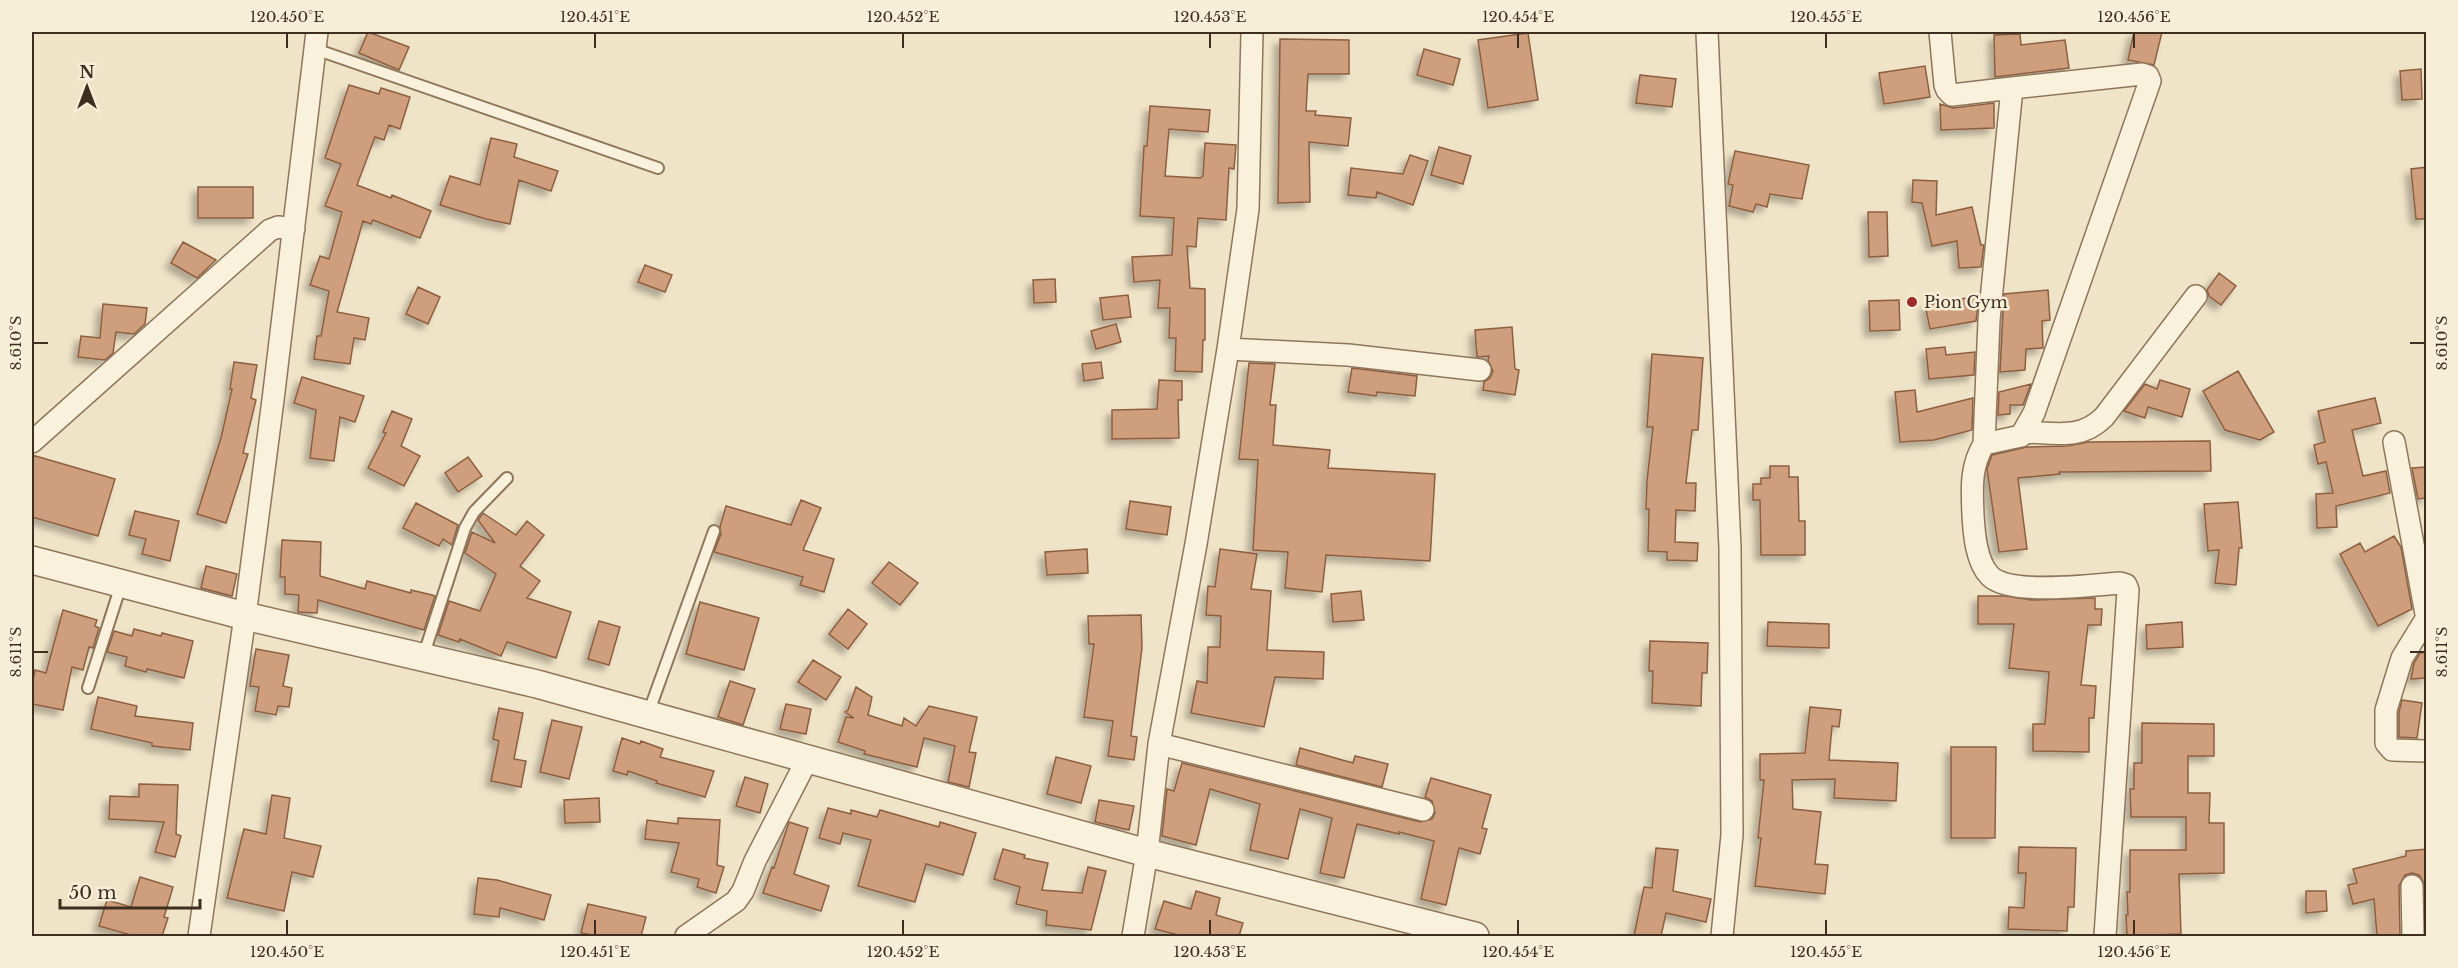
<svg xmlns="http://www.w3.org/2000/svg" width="2458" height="968" font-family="'Libre Baskerville',serif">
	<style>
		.building { fill: #cf9f7d; stroke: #8d5f41; stroke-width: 1.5; filter: url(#shadow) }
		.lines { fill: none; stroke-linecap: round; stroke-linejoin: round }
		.service-casing { stroke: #8d765c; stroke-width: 14 }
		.minor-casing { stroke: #8d765c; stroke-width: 24 }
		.tertiary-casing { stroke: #8d765c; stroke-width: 30 }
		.service { stroke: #faf1dc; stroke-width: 10 }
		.minor { stroke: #faf1dc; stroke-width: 21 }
		.tertiary { stroke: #faf1dc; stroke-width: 27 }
		.ticks { fill: none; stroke: #3d2e20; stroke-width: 2 }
		.poi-dot { fill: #9e2a2b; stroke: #f7eed8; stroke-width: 2 }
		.labels { text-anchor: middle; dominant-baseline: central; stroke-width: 5; stroke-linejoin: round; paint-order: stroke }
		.poi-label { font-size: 16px; fill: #3d2e20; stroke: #f7eed8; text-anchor: start }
		.neatline { fill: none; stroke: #3d2e20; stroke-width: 2 }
		.ticks-label { font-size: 15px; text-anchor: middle; fill: #3d2e20 }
	</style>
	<defs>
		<filter id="shadow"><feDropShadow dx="-5.5" dy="5.5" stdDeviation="3" flood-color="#0004"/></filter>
	</defs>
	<rect width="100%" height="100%" fill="#f0e4c8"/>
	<path class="building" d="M368,32L409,47L399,70L359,53Z
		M2134,32H2162L2154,65L2128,60Z
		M1528,33L1538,100L1488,108L1478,40Z
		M2020,34L2021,45L2065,40L2069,68L1995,77L1994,35Z
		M1280,39L1349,40V74H1308L1306,111H1316L1315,115L1351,118L1348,146L1309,142L1310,202L1278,203Z
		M1424,49L1460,59L1453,85L1417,75Z
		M1925,66L1930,97L1884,104L1879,73Z
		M2421,69L2422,99L2402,100L2400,71Z
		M1640,75L1676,79L1672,107L1636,103Z
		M349,85L379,94L381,88L410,97L400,129L389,125L384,140L375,137L357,185L391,198L392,195L431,211L420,238L373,220L371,224L363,221L337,312L369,318L365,340L354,338L350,364L314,359L317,336H321L329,291L310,285L320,256L329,259L342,212L325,206L341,164L325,158Z
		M1994,103V128L1941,130L1940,104L1953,108Z
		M1150,106L1210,110L1208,132L1169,129L1165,176L1200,178L1203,176L1205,143L1236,145L1234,169L1229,168L1226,220L1198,218L1196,247L1187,246L1190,288L1205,289V340H1203L1202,372L1175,371L1176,338H1169L1170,308H1158L1160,280L1134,282L1132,257L1172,255L1174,218L1140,216L1144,146H1147Z
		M491,138L517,144L514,157L558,171L551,191L519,180L510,224L486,219L440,205L450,176L480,185Z
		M1439,147L1471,156L1463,184L1431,175Z
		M1735,151L1809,165L1802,199L1770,194L1767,207L1756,204L1753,212L1729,206L1733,185L1728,184Z
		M1410,155L1428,161L1413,205L1377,192L1376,198L1348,195L1351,168L1403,174Z
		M2427,167V219H2416L2411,169Z
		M1913,180L1937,181L1936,215L1972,207L1981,245H1984L1981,267L1959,268L1957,241L1932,246L1922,203L1912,202Z
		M198,187H253V218H198Z
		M1868,212H1887L1888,256L1869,257Z
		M183,242L216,260L197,278L171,263Z
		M645,265L672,275L665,292L638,282Z
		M2219,273L2236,286L2221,305L2209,296L2207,290Z
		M1055,279L1056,302L1034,303L1033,280Z
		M418,287L440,297L428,324L406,314Z
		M2048,290L2050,320L2042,321L2043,348L2026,349L2025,370L2000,372L2004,294Z
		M1128,295L1131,317L1103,320L1100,298Z
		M1979,296L1976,321L1930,329L1925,305Z
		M1899,300L1900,330L1870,331L1869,301Z
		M103,304L147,308L145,324L134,334L116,332L113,353L105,360L78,357L81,336L100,338Z
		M1116,324L1121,342L1096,349L1091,331Z
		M1512,327L1515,369L1519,370L1515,395L1483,390L1484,382L1490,378L1493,371L1488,360L1489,356L1477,357L1475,330Z
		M1945,347L1946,355L1975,352L1974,375L1929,379L1926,349Z
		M1652,354L1703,358L1698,430H1692L1686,483H1696L1695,511L1676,510L1675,542L1698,543L1697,561L1667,560V552L1648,551L1649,509H1646L1647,481L1653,427H1647Z
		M234,362L257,365L251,398L256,400L243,453L248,454L226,523L197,514L221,438L232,389H230Z
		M1101,362L1103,378L1084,381L1082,364Z
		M1249,363L1275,364L1270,405H1276L1273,445L1330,450L1328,468L1435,474L1430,561L1326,555L1322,592L1285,588L1288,552L1253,550L1258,460L1239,459Z
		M1352,368L1417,376L1415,396L1377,392L1376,396L1348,392Z
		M2238,371L2274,432L2260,440L2225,430L2203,391Z
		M302,377L364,396L355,422L340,417L334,461L310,458L316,410L294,403Z
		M1159,380L1182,381V400H1178L1179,438L1112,439V410L1157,409Z
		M2160,380L2190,389L2182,417L2148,407L2145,418L2124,411L2145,384L2157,389Z
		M2031,384L2023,405H2010V414L1998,415L1999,392Z
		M1915,390L1917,412L1973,398L1972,430L1934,440L1900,442L1895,392Z
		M2375,398L2381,423L2352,430L2363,476L2386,471L2390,493L2336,506L2337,527L2317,528L2316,494L2333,493L2326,462L2318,464L2314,445L2325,442L2318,411Z
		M392,411L412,419L401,446L420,456L404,486L368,468L386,433L383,432Z
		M2210,441L2211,471L2059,472L2060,474L2018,478L2027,549L1999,552L1987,469L1992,455L2027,447L2068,446L2088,442Z
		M32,455L115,479L98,536L32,517Z
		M468,457L482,476L458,492L445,473Z
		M1770,466H1789V477H1798L1799,521H1805V555H1761L1760,500H1753V484H1761V478H1770Z
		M2427,467V498L2418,499L2412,468Z
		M801,500L821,508L803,550L834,559L824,592L800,585L803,577L714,552L721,534L720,527L726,506L791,525Z
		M1130,501L1171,507L1167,535L1126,529Z
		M2238,502L2242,548H2239L2236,585L2215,583L2219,550L2208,551L2204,504Z
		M416,503L458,525L452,545L443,539L439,546L403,528Z
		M135,511L179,521L170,561L142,554L146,539L129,535Z
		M483,513L516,535L527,521L544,535L520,566L540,581L527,598L571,612L556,658L507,642L501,656L460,639L459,642L438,635L449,601L480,611L496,574L465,553L472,532L495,543L478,520Z
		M2394,536L2401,547L2412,609L2378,626L2340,554L2360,543L2365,552Z
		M282,540L321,542L320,576L365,589L367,581L411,593V590L432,595L435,596L424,630L318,600L317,613L298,612L299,595L285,594V577H280Z
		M1087,549L1088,573L1047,575L1045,552Z
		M1220,549L1257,554L1251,589L1271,591L1267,650L1324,652L1323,679L1275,677L1264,727L1191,713L1197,681L1207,683L1208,647H1220L1221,616L1206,615L1208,586L1215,587Z
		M889,562L918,583L900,605L872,583Z
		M206,566L237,574L232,596L201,588Z
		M1361,591L1364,620L1333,622L1331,594Z
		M1978,596H2005L2032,600L2095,598V609H2102L2101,625H2088L2081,685L2096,686L2094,718H2089V752L2033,751V724H2045L2049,672L2009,668L2014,624H1978Z
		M700,602L759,618L744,670L686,654Z
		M848,609L867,624L848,649L829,634Z
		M63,610L97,620L95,626L99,628L93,648L89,647L83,670L72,667L63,710L32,704V686L35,670L46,673Z
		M1141,615L1142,648L1131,736L1137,737L1134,760L1108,756L1113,721L1084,717L1094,644H1089L1088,616Z
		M599,621L620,627L609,665L588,659Z
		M1768,622L1829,624V648L1767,646Z
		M2182,622L2183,647L2147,649L2146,625Z
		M134,629L161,636L162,633L193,641L184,678L147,669L146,672L125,666L127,657L107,652L114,631L132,636Z
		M1650,641L1708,643L1707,673H1702L1701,706L1652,703L1653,671H1649Z
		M256,649L289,655L283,686L292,688L289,707L278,706L276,715L255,711L259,687L250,686Z
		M2427,652V678L2411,679L2414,663L2420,653Z
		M813,660L841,677L826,700L798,682Z
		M730,681L755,689L743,725L718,717Z
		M856,687L872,697L868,715L902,726L904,718L916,726L929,706L977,717L969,752L976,753L969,787L948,782L955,746L924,738L917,767L864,754L865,751L838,742L846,717L854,718L845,712L848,710Z
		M98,697L137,706L135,716L193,723L190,750L152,746V743L91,729Z
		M2402,700L2422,703L2417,738L2399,737V712Z
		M786,704L811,709L806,734L780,729Z
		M1810,707L1841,710L1839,727L1832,726L1829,760L1898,763L1896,801L1834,798L1835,779L1792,780L1793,809L1821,812L1815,864L1828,865L1825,894L1755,886L1761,838H1758L1764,780H1760V754L1805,753Z
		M499,708L523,713L514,759L526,761L521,787L491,781L499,741L493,739Z
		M552,720L582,727L569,779L540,772Z
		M2142,723L2214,724V756H2188V793H2210L2209,823H2224V873L2179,874L2181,934L2127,936L2126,915H2128L2127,892H2130V850H2186V817H2131L2130,789H2134V763H2142Z
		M622,738L640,744L641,741L663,749L660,757L714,771L705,797L656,783L657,781L628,771L627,775L613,771Z
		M1951,747H1996L1995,838H1951Z
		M1300,748L1353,763L1355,756L1388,764L1382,787L1296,765Z
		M1056,757L1091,766L1081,803L1047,794Z
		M1182,763L1420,822L1432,819L1435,813L1432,801L1425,797L1431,778L1491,795L1482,828L1487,829L1480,854L1459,848L1446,905L1421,899L1434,841L1399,832V834L1357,824L1344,878L1320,873L1332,818L1300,809L1288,859L1250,850L1260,804L1210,789L1196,845L1162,836L1167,789L1174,791Z
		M745,777L768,784L760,813L736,806Z
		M139,784L178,785L176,834L181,836L175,857L155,852L164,822L109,819L110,796L139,797Z
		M272,795L290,798L284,838L321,846L313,877L292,872L284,911L227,898L244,829L266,834Z
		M599,798L600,822L565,823L564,800Z
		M1099,800L1134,806L1129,830L1095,822Z
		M828,808L851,814V810L877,817L880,810L939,827L940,822L976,833L963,875L926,864L915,902L858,886L871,840L843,833L840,844L819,838Z
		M678,818L720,820L717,865L724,867L716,893L697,887L699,879L671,872L679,843L645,839L647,820L678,824Z
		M789,822L808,828L794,874L829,886L821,911L763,893L772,867L774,868Z
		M2019,847L2076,848L2074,907H2068L2067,931L2008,929L2009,907L2024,908L2026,873H2018Z
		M1656,848L1678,850L1673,891L1711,899L1706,922L1666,913L1661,936H1634L1644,887L1652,888Z
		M1003,849L1025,855L1024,858L1048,863L1042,890L1082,893L1088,867L1106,871L1091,930L1046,925L1047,911L1016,904L1020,887L994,879Z
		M2427,849V936L2425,885L2419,875L2412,873L2405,875L2399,886L2400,936H2377L2374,899L2353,904L2348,885L2357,883L2353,869L2406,856V851Z
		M140,877L173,887L164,917L168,918L162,936H134L99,926L107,900L131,907Z
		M478,878L497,880L551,895L544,920L500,908L499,917L474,914Z
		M1196,891L1220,898L1216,915L1243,923L1239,936H1182L1155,929L1164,901L1191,909Z
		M2306,891H2326L2327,911L2306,913Z
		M588,904L646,917L641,936H599L581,933Z"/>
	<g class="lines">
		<defs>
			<path id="service" d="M315,49L658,168
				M423,657L465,528L474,512L507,478
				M88,688L121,585
				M648,714L714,531"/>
			<path id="minor" d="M1707,32L1730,548L1732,835L1722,936
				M1940,32L1945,85L1947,90L1952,95L2012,88L1989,320L1984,444C1970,467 1972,489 1973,515C1974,533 1976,562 1990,576C2010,596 2092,585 2120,583L2126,585L2128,590L2105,936
				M1228,349L1348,355L1480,370
				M2025,432C2056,433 2081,440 2104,417L2196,296
				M32,442L270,230L278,227L294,229
				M2394,442L2426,614
				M1984,444L2021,436L2034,413L2150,81L2148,76L2142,74L2012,88
				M2426,619L2402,658L2386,710V743L2392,750L2426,751
				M1159,744L1423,810
				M2412,886L2413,936
				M199,936L245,616L273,400L317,32
				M686,936L736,901L743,891L755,861L808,758
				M1133,936L1147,853L1159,744L1196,544L1228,349L1248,209L1252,32"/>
			<path id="tertiary" d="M32,560L245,616L537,684L1147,853L1475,936"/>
		</defs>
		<use href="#service" class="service-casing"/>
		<use href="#minor" class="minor-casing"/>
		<use href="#tertiary" class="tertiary-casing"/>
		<use href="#service" class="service"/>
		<use href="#minor" class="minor"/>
		<use href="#tertiary" class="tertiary"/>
	</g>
	<path class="ticks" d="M287,33V48M595,33V48M903,33V48M1210,33V48M1518,33V48M1826,33V48M2134,33V48M33,343H48M2410,343H2425M33,652H48M2410,652H2425M287,920V935M595,920V935M903,920V935M1210,920V935M1518,920V935M1826,920V935M2134,920V935"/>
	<circle class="poi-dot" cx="1912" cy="302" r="6"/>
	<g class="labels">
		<g class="poi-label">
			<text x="1924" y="302">Pion Gym</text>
		</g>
	</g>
	<rect width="2458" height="968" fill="none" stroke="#f7eed8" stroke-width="66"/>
	<g transform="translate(87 87)" stroke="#f7eed8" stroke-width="4.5" paint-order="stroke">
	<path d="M0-4.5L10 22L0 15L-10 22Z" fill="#3d2e20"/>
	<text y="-9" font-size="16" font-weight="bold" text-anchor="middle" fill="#3d2e20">N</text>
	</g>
	<path d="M60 899v9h140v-9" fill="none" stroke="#3d2e20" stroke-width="3"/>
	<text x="69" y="899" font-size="18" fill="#3d2e20" stroke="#f7eed8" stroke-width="4.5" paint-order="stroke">50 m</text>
	<rect x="33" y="33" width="2392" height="902" class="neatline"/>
	<g class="ticks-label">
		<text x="287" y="22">120.450°E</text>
		<text x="595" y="22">120.451°E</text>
		<text x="903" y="22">120.452°E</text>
		<text x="1210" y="22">120.453°E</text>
		<text x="1518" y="22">120.454°E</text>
		<text x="1826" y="22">120.455°E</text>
		<text x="2134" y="22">120.456°E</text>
		<text transform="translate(16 343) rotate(-90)" y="5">8.610°S</text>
		<text transform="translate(2442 343) rotate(-90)" y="5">8.610°S</text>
		<text transform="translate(16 652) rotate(-90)" y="5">8.611°S</text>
		<text transform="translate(2442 652) rotate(-90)" y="5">8.611°S</text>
		<text x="287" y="957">120.450°E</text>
		<text x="595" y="957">120.451°E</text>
		<text x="903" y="957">120.452°E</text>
		<text x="1210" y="957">120.453°E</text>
		<text x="1518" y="957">120.454°E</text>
		<text x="1826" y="957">120.455°E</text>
		<text x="2134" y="957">120.456°E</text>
	</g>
</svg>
